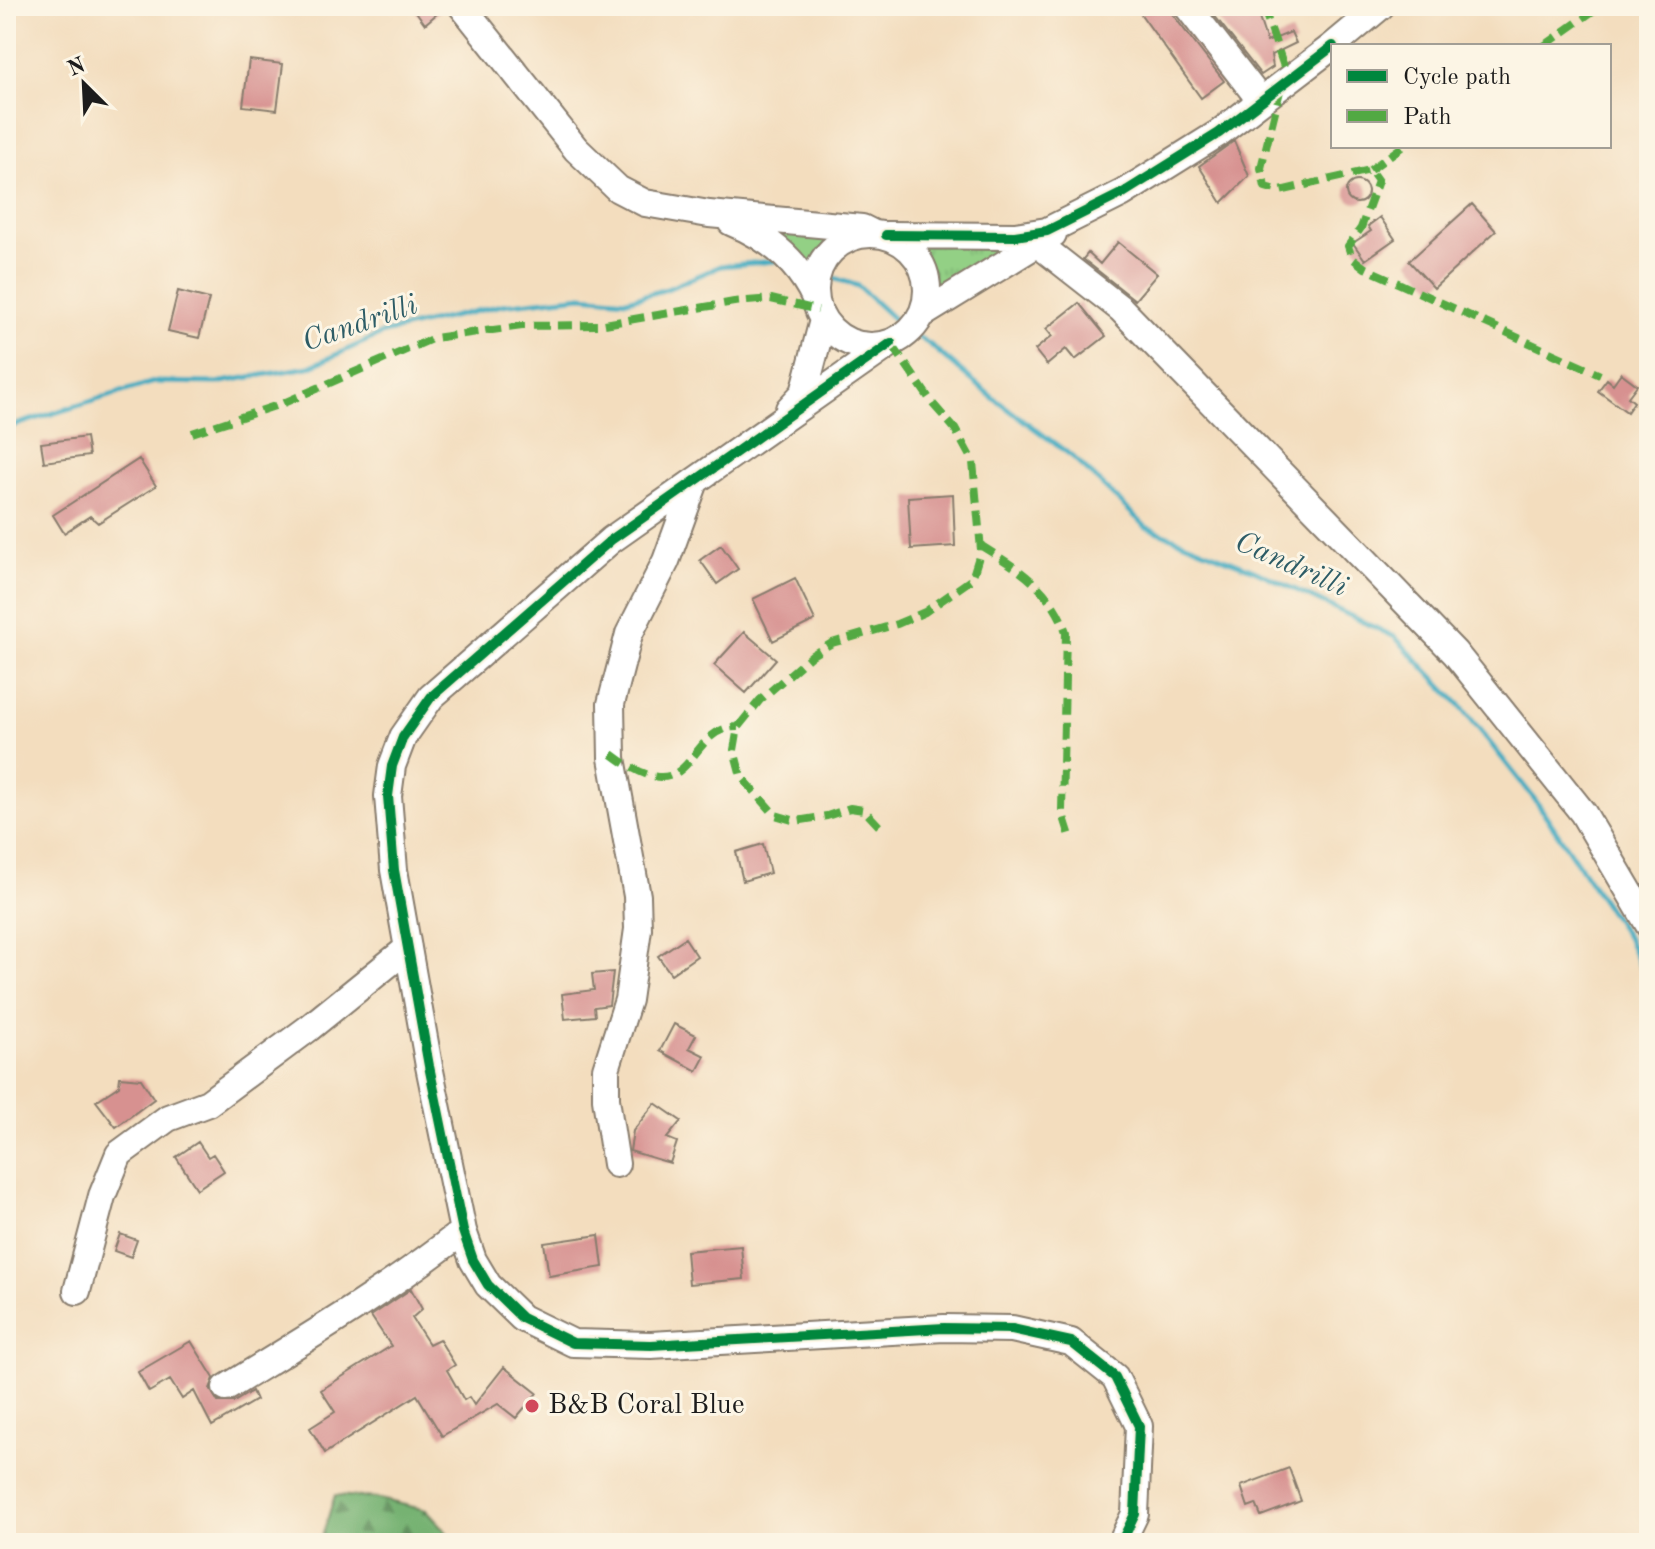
<svg xmlns="http://www.w3.org/2000/svg" width="1655" height="1549" font-family="'Old Standard TT',serif">
	<style>
		.grass { fill: url(#grass-tufts); stroke: #587650; stroke-width: 2 }
		.forest { fill: url(#forest-firs); stroke: #496747; stroke-width: 2 }
		.lines { fill: none; stroke-linecap: round; stroke-linejoin: round }
		.stream { stroke: #41abc1; stroke-width: 5 }
		.building { fill: #d79190 }
		.minor-casing { stroke: #887c6d; stroke-width: 30 }
		.minor { stroke: #fff; stroke-width: 26 }
		.quiet { stroke: #52a943; stroke-width: 8; stroke-dasharray: 16 8; stroke-linecap: butt }
		.cycleway-casing { stroke: #fcf5e5; stroke-width: 15 }
		.cycleway { stroke: #00873e; stroke-width: 10 }
		.poi-dot { fill: #d1495b; stroke: #fcf5e5; stroke-width: 3 }
		.labels { text-anchor: middle; dominant-baseline: central; stroke-width: 6; stroke-linejoin: round; paint-order: stroke }
		.poi-label { font-size: 28px; fill: #1c1c1c; stroke: #fcf5e5; text-anchor: start }
		.water-label { font-size: 30px; font-style: italic; fill: #2d5c66; stroke: #fcf5e5 }
	</style>
	<defs>
		<pattern id="grass-tufts" width="24" height="20" patternUnits="userSpaceOnUse" patternTransform="scale(2)"><rect width="24" height="20" fill="#93d085"/><path d="M3 7l-1-3M5 7V3M7 7l1-3M15 17l-1-3M17 17v-4M19 17l1-3" fill="none" stroke="#7eb272"/></pattern>
		<pattern id="forest-firs" width="22" height="20" patternUnits="userSpaceOnUse" patternTransform="scale(2)"><rect width="22" height="20" fill="#76b272"/><path d="M5 1l3.5 6h-7zM16 11l3.5 6h-7z" fill="#60905d"/></pattern>
	</defs>
	<rect width="100%" height="100%" fill="#fcf5e5"/>
	<filter id="ink" filterUnits="userSpaceOnUse"><feTurbulence type="fractalNoise" baseFrequency=".0125" numOctaves="2"/><feDisplacementMap in="SourceGraphic" scale="16" xChannelSelector="R" yChannelSelector="G"/><feConvolveMatrix kernelMatrix="1 2 1 2 8 2 1 2 1" color-interpolation-filters="sRGB"/></filter>
	<filter id="wash" filterUnits="userSpaceOnUse"><feTurbulence type="fractalNoise" baseFrequency=".006" numOctaves="4" result="noise"/><feDisplacementMap in="SourceGraphic" scale="32" xChannelSelector="R" yChannelSelector="G"/><feGaussianBlur stdDeviation="1.8" result="paint"/><feColorMatrix in="noise" values="0 0 0 0 0 0 0 0 0 0 0 0 0 0 0 0 0 1.4 0 .05"/><feComposite in="paint" operator="in"/></filter>
	<g filter="url(#wash)">
		<rect width="100%" height="100%" fill="#f3ddbe"/>
		<path class="grass" d="M756,222L848,232L821,250L809,270Z
			M915,245H1029L935,299L933,271Z"/>
		<path class="forest" d="M335,1495L375,1498L426,1510L452,1538L450,1543H320Z"/>
		<g class="lines">
			<path class="stream" d="M827,276L858,286L902,327L929,344L992,397L1073,457L1146,527L1254,570L1395,637L1460,705L1536,801L1627,937L1649,985
				M6,428L154,382L216,383L309,367L384,333L502,305L582,296L627,300L667,289L721,266L775,261"/>
		</g>
		<g id="blocks">
			<path class="building" d="M412,6H446L425,24Z
				M1135,6H1166L1224,81L1201,98Z
				M1207,6H1255L1267,42L1291,32L1296,43L1271,55L1273,67L1261,75Z
				M249,60L283,64L277,110L243,106Z
				M1234,141L1249,176L1222,203L1199,166Z
				M1346 192a11 11 0 1 1 22 0a11 11 0 1 1-22 0Z
				M1472,204L1496,231L1434,288L1409,261Z
				M1380,217L1395,239L1365,260L1353,243L1371,231L1368,226Z
				M1118,242L1157,274L1135,300L1083,259L1088,253L1100,264Z
				M178,291L209,299L199,338L168,331Z
				M1079,303L1106,336L1075,360L1066,349L1047,365L1035,350L1052,336L1046,329Z
				M1621,373L1637,385L1628,397L1634,402L1627,412L1598,391L1607,379L1613,384Z
				M86,437L89,456L44,462L41,443Z
				M139,459L156,486L98,523L90,516L64,533L53,515Z
				M953,494L955,546L911,549L908,497Z
				M721,545L738,569L717,584L700,560Z
				M795,578L815,620L773,641L753,599Z
				M744,632L776,659L746,693L714,665Z
				M763,844L770,873L743,881L736,852Z
				M685,938L697,956L671,974L658,956Z
				M613,972L609,1005L594,1007L595,1016L565,1019L562,994L594,990L592,974Z
				M674,1024L696,1035L689,1048L705,1056L697,1071L660,1051Z
				M120,1077L141,1079L154,1099L116,1127L96,1101L119,1086Z
				M655,1103L681,1121L667,1138L677,1142L670,1163L630,1151L633,1131Z
				M198,1142L208,1157L213,1154L224,1171L197,1189L176,1157Z
				M120,1234L137,1240L131,1257L114,1251Z
				M599,1235L603,1267L549,1276L544,1243Z
				M741,1246L744,1279L689,1284L686,1251Z
				M411,1289L422,1309L412,1318L429,1344L439,1339L455,1365L447,1370L464,1400L469,1397L474,1405L504,1367L537,1393L516,1418L498,1404L442,1436L417,1395L325,1453L310,1428L335,1412L321,1390L391,1346L371,1316Z
				M191,1341L214,1378L210,1389L218,1402H234L252,1391L256,1400L212,1426L194,1391L182,1399L170,1380L149,1392L138,1372Z
				M1289,1468L1301,1501L1261,1516L1256,1504L1248,1507L1241,1486Z"/>
		</g>
	</g>
	<g filter="url(#ink)">
		<use href="#blocks" fill-opacity="0" stroke="#887c6d" stroke-width="2"/>
		<g class="lines">
			<defs>
				<path id="minor" d="M462,6L576,149L618,189L645,203L709,214L862,228L872,233
					M1187,6L1261,101
					M1333,46L1381,6
					M731,222C768,237 798,261 815,298
					M815 290a56 56 0 1 1 112 0a56 56 0 1 1-112 0Z
					M886,235L1015,236L1047,231L1123,193L1219,133L1333,46
					M1038,244L1121,309L1455,653L1583,813L1649,925
					M923,314L1053,234
					M891,343L611,540L431,697L403,737L392,766L388,796L394,870L429,1066L463,1231L473,1260L488,1285L522,1318L573,1343L651,1345L944,1328L1012,1329L1071,1342L1115,1377L1139,1426L1135,1514L1121,1543
					M789,409L804,393L823,320
					M616,1164L606,1099V1069L628,1000L638,929L637,896L612,758L611,704L629,634L666,561L694,484
					M77,1291L102,1196L119,1154L168,1118L208,1103L309,1028L408,948
					M226,1388C307,1338 388,1290 463,1231"/>
			</defs>
			<use href="#minor" class="minor-casing"/>
			<use href="#minor" class="minor"/>
			<path class="quiet" d="M1263,6L1289,81
				M1544,46L1600,6
				M1281,87L1261,168L1265,187L1280,191L1370,170L1378,181L1361,228L1348,246L1352,258L1365,268L1600,375
				M1370,170L1403,146
				M192,433L281,404L434,338L522,326L599,325L734,302L771,299L818,310
				M980,545C1018,569 1051,588 1066,632L1062,811L1070,836
				M612,754C697,819 683,726 738,727
				M879,826L864,810L850,808L827,816L796,821L775,815L741,776L734,750L738,727L760,700L812,655L832,643L897,624L925,612L972,579L981,550L973,462L955,429L933,404L891,343"/>
			<defs>
				<path id="cycleway" d="M886,235L1015,236L1047,231L1123,193L1219,133L1333,46
					M891,343L611,540L431,697L403,737L392,766L388,796L394,870L429,1066L463,1231L473,1260L488,1285L522,1318L573,1343L651,1345L944,1328L1012,1329L1071,1342L1115,1377L1139,1426L1135,1514L1121,1543"/>
			</defs>
			<use href="#cycleway" class="cycleway-casing"/>
			<use href="#cycleway" class="cycleway"/>
		</g>
	</g>
	<circle class="poi-dot" cx="532" cy="1406" r="8"/>
	<g class="labels">
		<g class="poi-label">
			<text x="548" y="1406">B&amp;B Coral Blue</text>
		</g>
		<g class="water-label">
			<text transform="translate(360 324) rotate(-19)">Candrilli</text>
			<text transform="translate(1291 565) rotate(24)">Candrilli</text>
		</g>
	</g>
	<rect width="1655" height="1549" fill="none" stroke="#fcf5e5" stroke-width="32"/>
	<rect x="1331" y="44" width="280" height="104" fill="#fcf5e5" stroke="#a29e95" stroke-width="2"/>
	<rect x="1347" y="70" width="40" height="12" fill="#00873e" stroke="#a29e95" stroke-width="2"/>
	<text x="1403" y="84" font-size="24" fill="#1c1c1c">Cycle path</text>
	<rect x="1347" y="110" width="40" height="12" fill="#52a943" stroke="#a29e95" stroke-width="2"/>
	<text x="1403" y="124" font-size="24" fill="#1c1c1c">Path</text>
	<g transform="translate(84 84) rotate(336)" stroke="#fcf5e5" stroke-width="6" paint-order="stroke">
	<path d="M0-6L14 30L0 20L-14 30Z" fill="#1c1c1c"/>
	<text y="-12" font-size="22" font-weight="bold" text-anchor="middle" fill="#1c1c1c">N</text>
	</g>
</svg>
